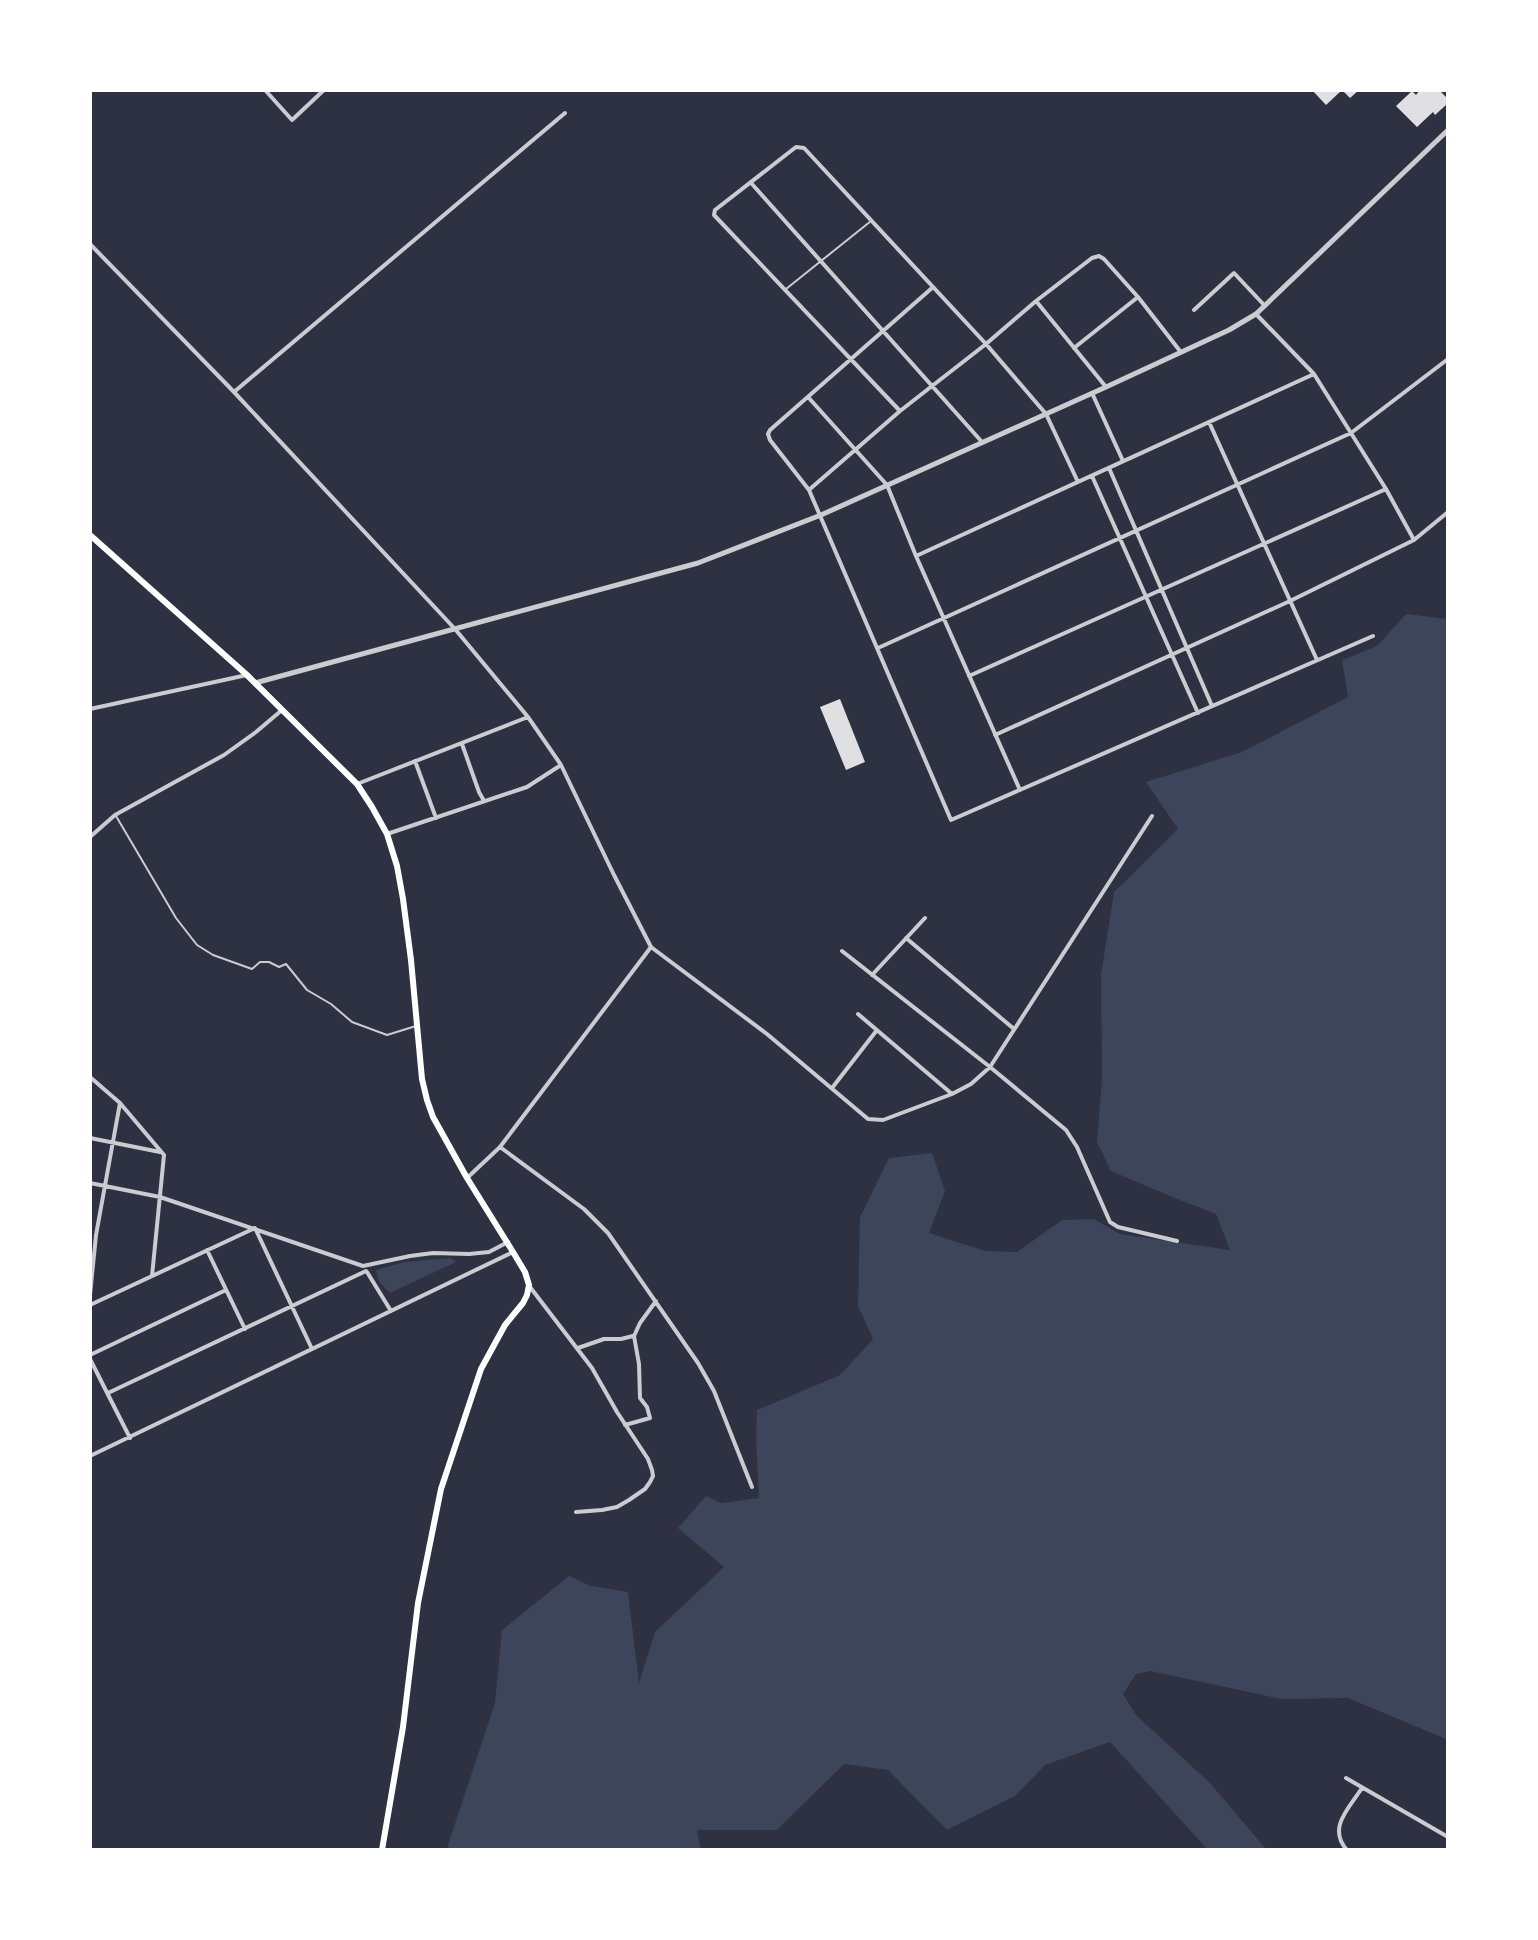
<svg xmlns="http://www.w3.org/2000/svg" width="1538" height="1940" font-family="'Roboto Condensed',sans-serif">
	<style>
		.green { fill: #3c4559 }
		.building { fill: #e0e0e3 }
		.lines { fill: none; stroke-linecap: round; stroke-linejoin: round }
		.service { stroke: #caccd0; stroke-width: 2 }
		.minor { stroke: #caccd0; stroke-width: 4 }
		.tertiary { stroke: #caccd0; stroke-width: 5 }
		.secondary { stroke: #fff; stroke-width: 6 }
	</style>
	<rect width="100%" height="100%" fill="#2d3142"/>
	<path class="green" d="M1406,614L1448,619V1740L1348,1698L1282,1699L1150,1671L1136,1674L1123,1694L1136,1715L1209,1782L1267,1850H1208L1110,1742L1045,1765L1015,1796L947,1830L888,1770L844,1764L777,1830H697L701,1850H449L448,1845L495,1703L502,1630L569,1576L591,1586L628,1592L639,1683L655,1632L724,1567L678,1528L706,1496L721,1503L759,1498L756,1441L757,1410L840,1375L873,1339L858,1306L860,1217L889,1158L932,1153L945,1191L929,1233L985,1251L1017,1252L1062,1220L1094,1219L1120,1234L1230,1250L1216,1214L1177,1199L1111,1171L1097,1142L1102,1078L1101,975L1114,892L1178,829L1146,782L1242,752L1348,697L1342,660L1377,646Z
		M451,1258L456,1262L390,1293L379,1282L376,1270L405,1262Z"/>
	<path class="building" d="M1312,90H1342L1326,105Z
		M1342,90H1359L1350,98Z
		M1420,90H1439L1447,98L1446,105L1435,115L1433,112L1417,127L1396,106L1412,91L1416,95Z
		M840,699L865,762L846,770L820,707Z"/>
	<g class="lines">
		<path class="service" d="M786,289L871,221
			M116,816L176,918L197,945L213,955L252,969L260,962H269L279,967L286,964L307,990L331,1004L352,1022L387,1035L416,1026"/>
		<path class="minor" d="M265,90L292,120L324,90
			M752,184L982,442
			M90,244L234,392L455,629L528,717L561,765L614,875L651,947L767,1034L868,1119L883,1120L952,1094L971,1084L990,1067L1152,816
			M932,288L770,430L768,434L770,440L809,490L951,820L1373,636
			M1036,301L1106,387
			M1194,310L1234,273L1265,306
			M1256,314L1314,374L1386,489L1414,540
			M1074,348L1138,297
			M234,392L565,113
			M1092,393L1123,461
			M808,397L887,485L916,556L1020,790
			M900,411L714,215L715,210L796,147L804,148L986,344L1046,414L1078,482
			M1209,422L1317,660
			M1109,468L1212,706
			M1092,476L1198,713
			M810,489L900,411L986,344L1036,301L1092,258L1099,256L1104,259L1138,297L1180,351
			M916,556L1314,374
			M878,648L1351,433L1448,359
			M969,676L1386,489
			M90,709L247,675
			M995,735L1290,601L1414,540L1448,512
			M462,744L479,792L484,801
			M415,761L436,818
			M357,784L528,717
			M387,834L527,787L561,765
			M90,837L115,815L224,755L256,732L282,710
			M906,938L1014,1029
			M651,947L500,1147L584,1209L608,1233L698,1363L714,1391L752,1487
			M842,951L990,1067L1066,1130L1077,1147L1110,1222L1118,1227L1177,1241
			M872,975L925,918
			M858,1014L952,1094
			M90,1077L120,1103L164,1155L152,1276
			M832,1088L877,1030
			M90,1138L160,1152
			M467,1178L500,1147
			M90,1183L160,1197L363,1266L410,1256L433,1253L469,1254L489,1252L508,1242
			M207,1250L245,1329
			M367,1272L391,1311
			M530,1287L592,1368L617,1412L648,1459L652,1470L653,1476L650,1482L645,1489L629,1500L617,1507L602,1510L576,1512
			M90,1295L96,1235L120,1103
			M90,1305L255,1228L312,1349
			M578,1348L604,1339H621L633,1336
			M90,1355L226,1290
			M90,1359L130,1438
			M108,1393L366,1271
			M625,1425L650,1418L647,1407L640,1398L639,1364L634,1336L640,1323L656,1301
			M90,1456L513,1252
			M1346,1778L1448,1837
			M1347,1850C1327,1828 1349,1808 1362,1788"/>
		<path class="tertiary" d="M255,683L698,563L821,515L1106,387L1229,330L1256,314L1448,130"/>
		<path class="secondary" d="M90,535L247,675L357,784L372,807L387,834L397,866L403,899L411,960L422,1079L427,1100L433,1117L467,1178L513,1252L525,1272L529,1285L527,1295L523,1303L505,1325L481,1369L441,1489L418,1603L403,1727L382,1850"/>
	</g>
	<rect width="1538" height="1940" fill="none" stroke="#ffffff" stroke-width="184"/>
</svg>
